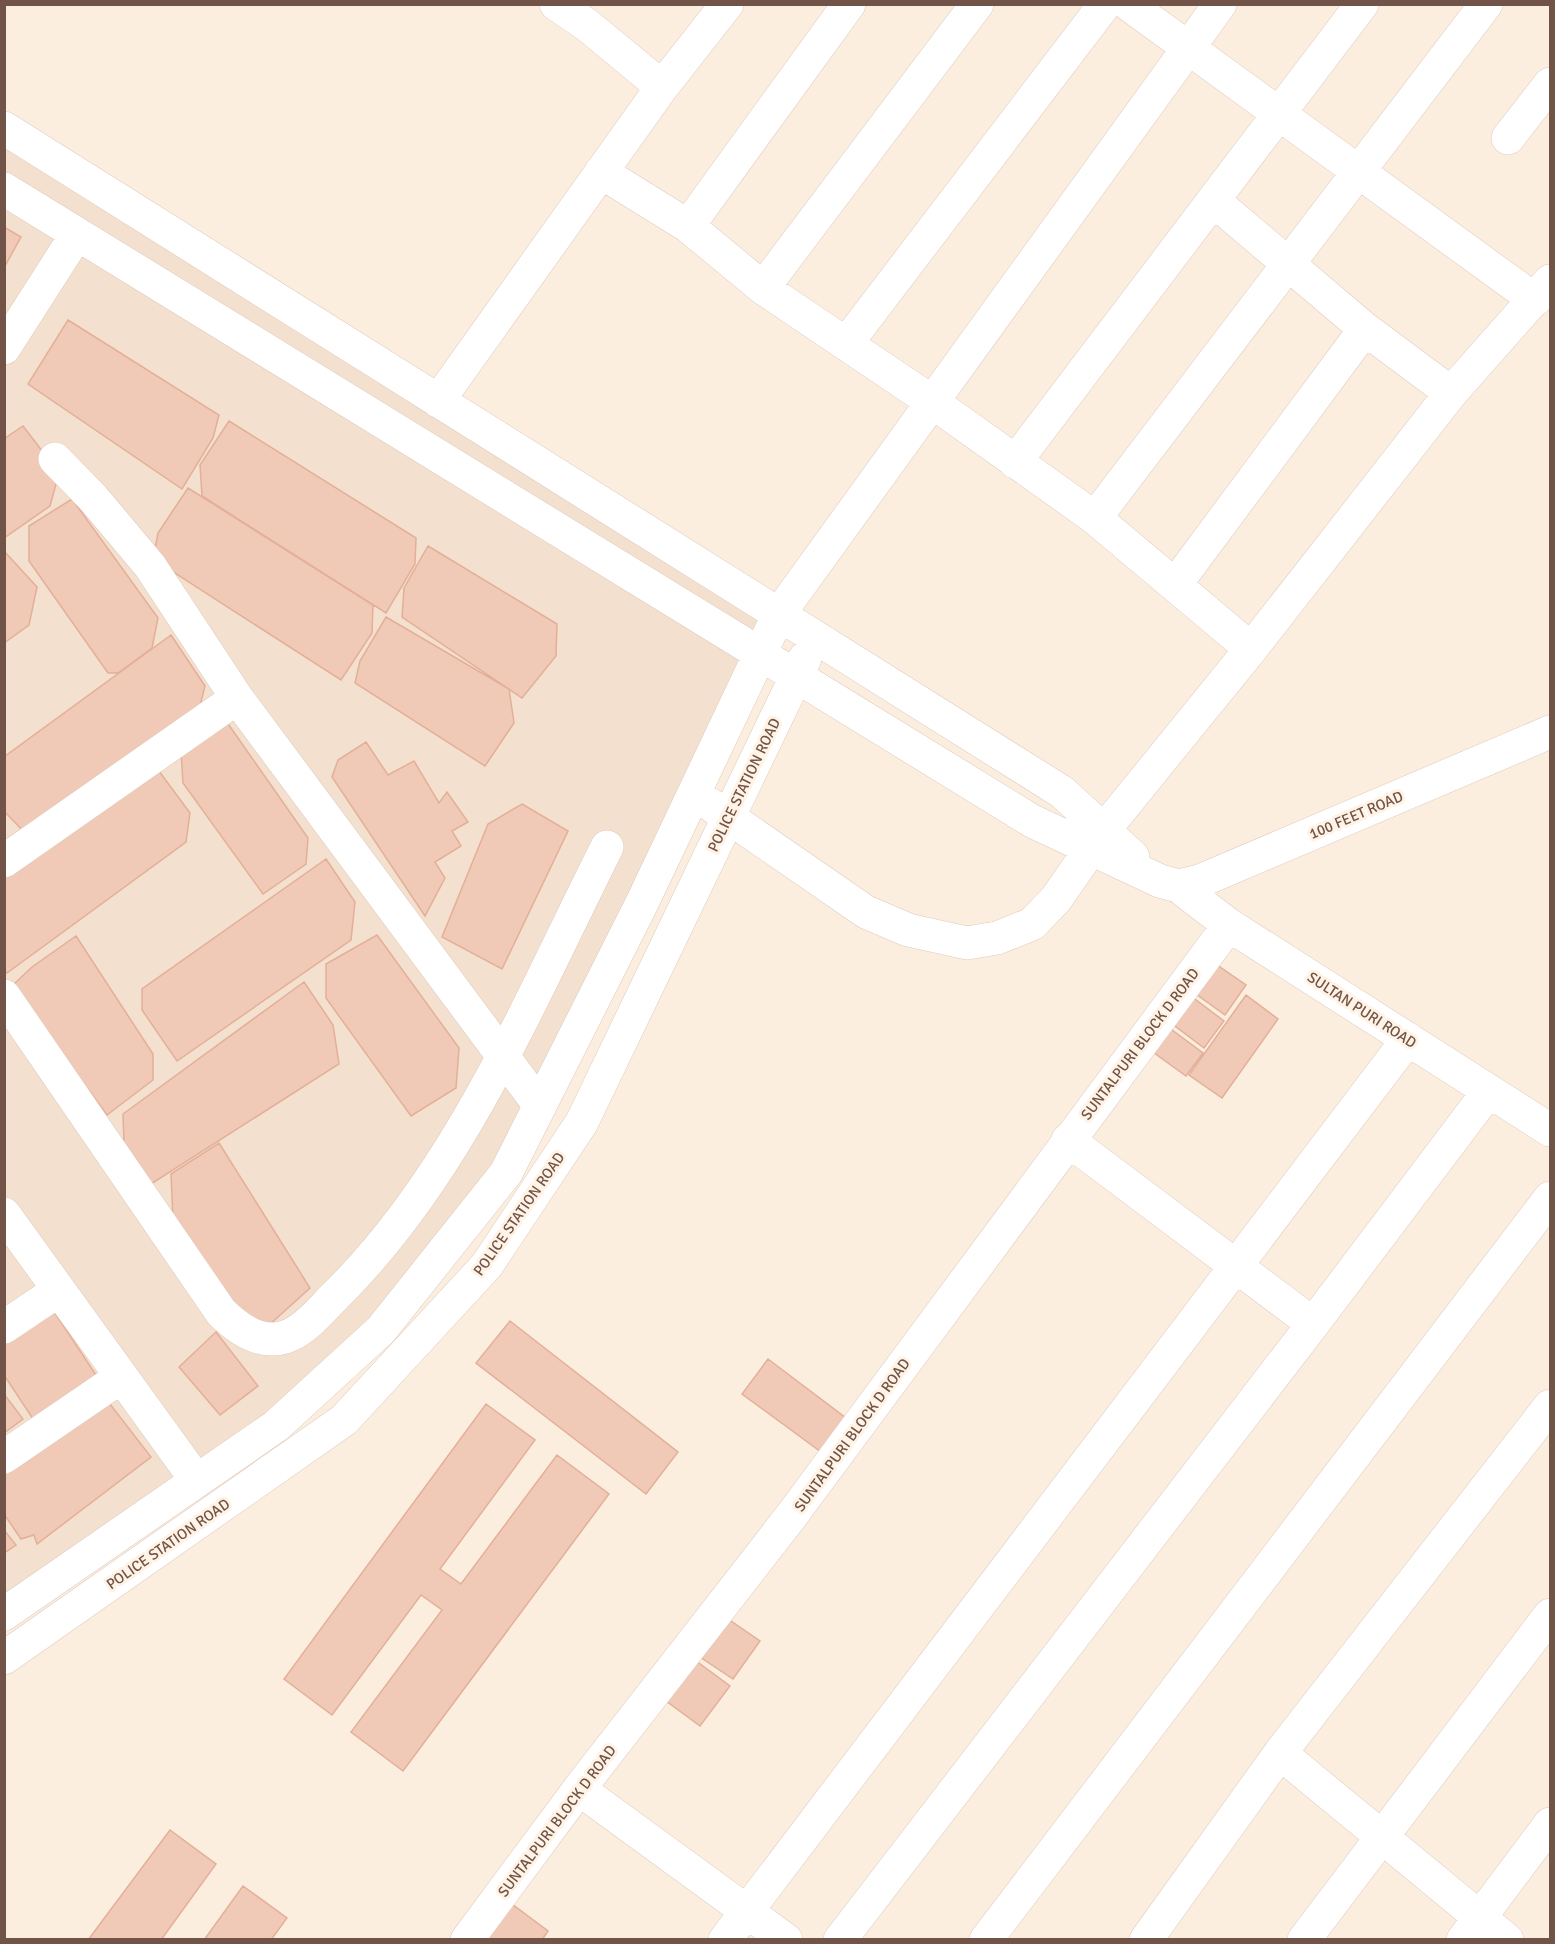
<svg xmlns="http://www.w3.org/2000/svg" width="1555" height="1944" font-family="Signika,sans-serif">
	<style>
		.residential { fill: #f3e0ce }
		.building { fill: #f0cab7; stroke: #e3af98; stroke-width: 1.5 }
		.lines { fill: none; stroke-linecap: round; stroke-linejoin: round }
		.minor-casing { stroke: #dfcabc; stroke-width: 34 }
		.minor { stroke: #fff; stroke-width: 33 }
		.labels { text-anchor: middle; dominant-baseline: central; stroke-width: 6; stroke-linejoin: round; paint-order: stroke }
		.street-label { font-size: 15px; fill: #715348; stroke: #fff3e5 }
	</style>
	<rect width="100%" height="100%" fill="#fceedf"/>
	<path class="residential" d="M4,128L779,614L506,1173L381,1330L4,1614Z"/>
	<path class="building" d="M4,227L21,237L5,266L4,265Z
		M68,320L219,415L213,438L182,489L28,384Z
		M229,421L416,538L415,564L386,613L202,496L200,465Z
		M23,426L59,473L50,506L4,538V439Z
		M188,488L373,605L372,633L341,680L153,559L158,533Z
		M72,499L158,618L152,648L118,673H108L29,561V526Z
		M428,546L557,624L556,656L522,698L402,617L404,588Z
		M4,551L37,587L29,625L4,643Z
		M386,617L509,689L514,723L485,766L355,683L360,661Z
		M171,635L205,686L198,714L27,835L4,811V757Z
		M224,718L308,838L306,864L263,894L183,783L181,750Z
		M366,742L388,775L414,761L439,803L447,792L468,822L452,831L461,846L435,862L445,878L425,916L332,777L338,760Z
		M156,767L190,813L186,842L7,973L4,969V876Z
		M522,804L568,831L502,969L442,937L488,824Z
		M326,859L355,902L351,940L177,1061L142,1010V989Z
		M377,935L459,1048L456,1088L411,1116L326,998V964Z
		M76,936L153,1054V1080L107,1115L12,986L32,967Z
		M1210,960L1246,985L1225,1015L1189,989Z
		M304,982L333,1025L339,1064L151,1184L124,1143L123,1114Z
		M1187,993L1224,1021L1204,1048L1167,1020Z
		M1246,995L1278,1019L1222,1098L1189,1075Z
		M1164,1024L1203,1053L1186,1076L1146,1047Z
		M219,1143L310,1288L257,1336L173,1219L171,1174Z
		M49,1304L98,1378L35,1422L4,1375V1334Z
		M510,1321L678,1452L646,1494L476,1363Z
		M216,1332L258,1386L220,1415L179,1367Z
		M768,1359L846,1418L821,1452L742,1394Z
		M4,1394L23,1419L4,1433Z
		M103,1395L151,1457L37,1544L34,1535L21,1539L4,1514V1464Z
		M486,1404L535,1440L440,1569L461,1584L557,1455L609,1494L403,1771L351,1732L442,1610L421,1595L332,1715L284,1679Z
		M4,1530L16,1545L4,1553Z
		M718,1612L760,1641L733,1679L691,1651Z
		M688,1655L730,1686L700,1726L658,1695Z
		M170,1830L216,1864L161,1940H88Z
		M243,1886L287,1918L271,1940H204Z
		M508,1901L548,1931L542,1940L479,1939Z"/>
	<g class="lines">
		<defs>
			<path id="minor" d="M556,4L587,25L662,87
				M1128,4L1535,300
				M4,128L1062,792L1133,857
				M1508,138L1550,84
				M601,172L688,226L763,288L931,401L1095,518L1251,649
				M4,189L1032,821L1160,881L1178,886L1200,881L1550,732
				M1214,201L1365,329L1451,393
				M688,226L849,4
				M763,288L977,4
				M846,344L1105,4
				M4,348L77,234
				M438,401L662,87L727,4
				M55,459L93,498L150,566L237,698L540,1106
				M1015,462L1362,4
				M1095,518L1486,4
				M1175,585L1365,329
				M711,805L866,912L908,930L967,943L997,938L1032,924L1056,899L1104,830L1251,649L1451,393L1550,281
				M4,861L237,698
				M1178,886L1229,925L1550,1130
				M4,996L221,1312C238,1329 260,1345 285,1337C304,1331 320,1311 334,1297C458,1176 530,1000 607,847
				M1068,1140L1313,1324
				M4,1214L197,1481
				M4,1327L59,1290
				M4,1457L121,1377
				M4,1614L276,1426L381,1330L506,1173L642,903L779,614L1220,4
				M4,1658L344,1420L487,1265L582,1122L805,658
				M1280,1753L1507,1940
				M579,1789L786,1940
				M467,1940L579,1789L792,1515L1229,925
				M725,1940L1408,1039
				M840,1940L1313,1324L1488,1092
				M986,1940L1550,1198
				M1146,1940L1280,1753L1550,1406
				M1304,1940L1550,1615
				M1463,1940L1550,1824"/>
		</defs>
		<use href="#minor" class="minor-casing"/>
		<use href="#minor" class="minor"/>
	</g>
	<g class="labels">
		<g class="street-label">
			<text transform="translate(744 785) rotate(-64)">POLICE STATION ROAD</text>
			<text transform="translate(1356 815) rotate(-23)">100 FEET ROAD</text>
			<text transform="translate(1362 1010) rotate(33)">SULTAN PURI ROAD</text>
			<text transform="translate(1140 1044) rotate(-53)">SUNTALPURI BLOCK D ROAD</text>
			<text transform="translate(519 1214) rotate(-55)">POLICE STATION ROAD</text>
			<text transform="translate(852 1435) rotate(-54)">SUNTALPURI BLOCK D ROAD</text>
			<text transform="translate(168 1544) rotate(-35)">POLICE STATION ROAD</text>
			<text transform="translate(557 1821) rotate(-53)">SUNTALPURI BLOCK D ROAD</text>
		</g>
	</g>
	<rect width="1555" height="1944" fill="none" stroke="#715348" stroke-width="12"/>
</svg>
